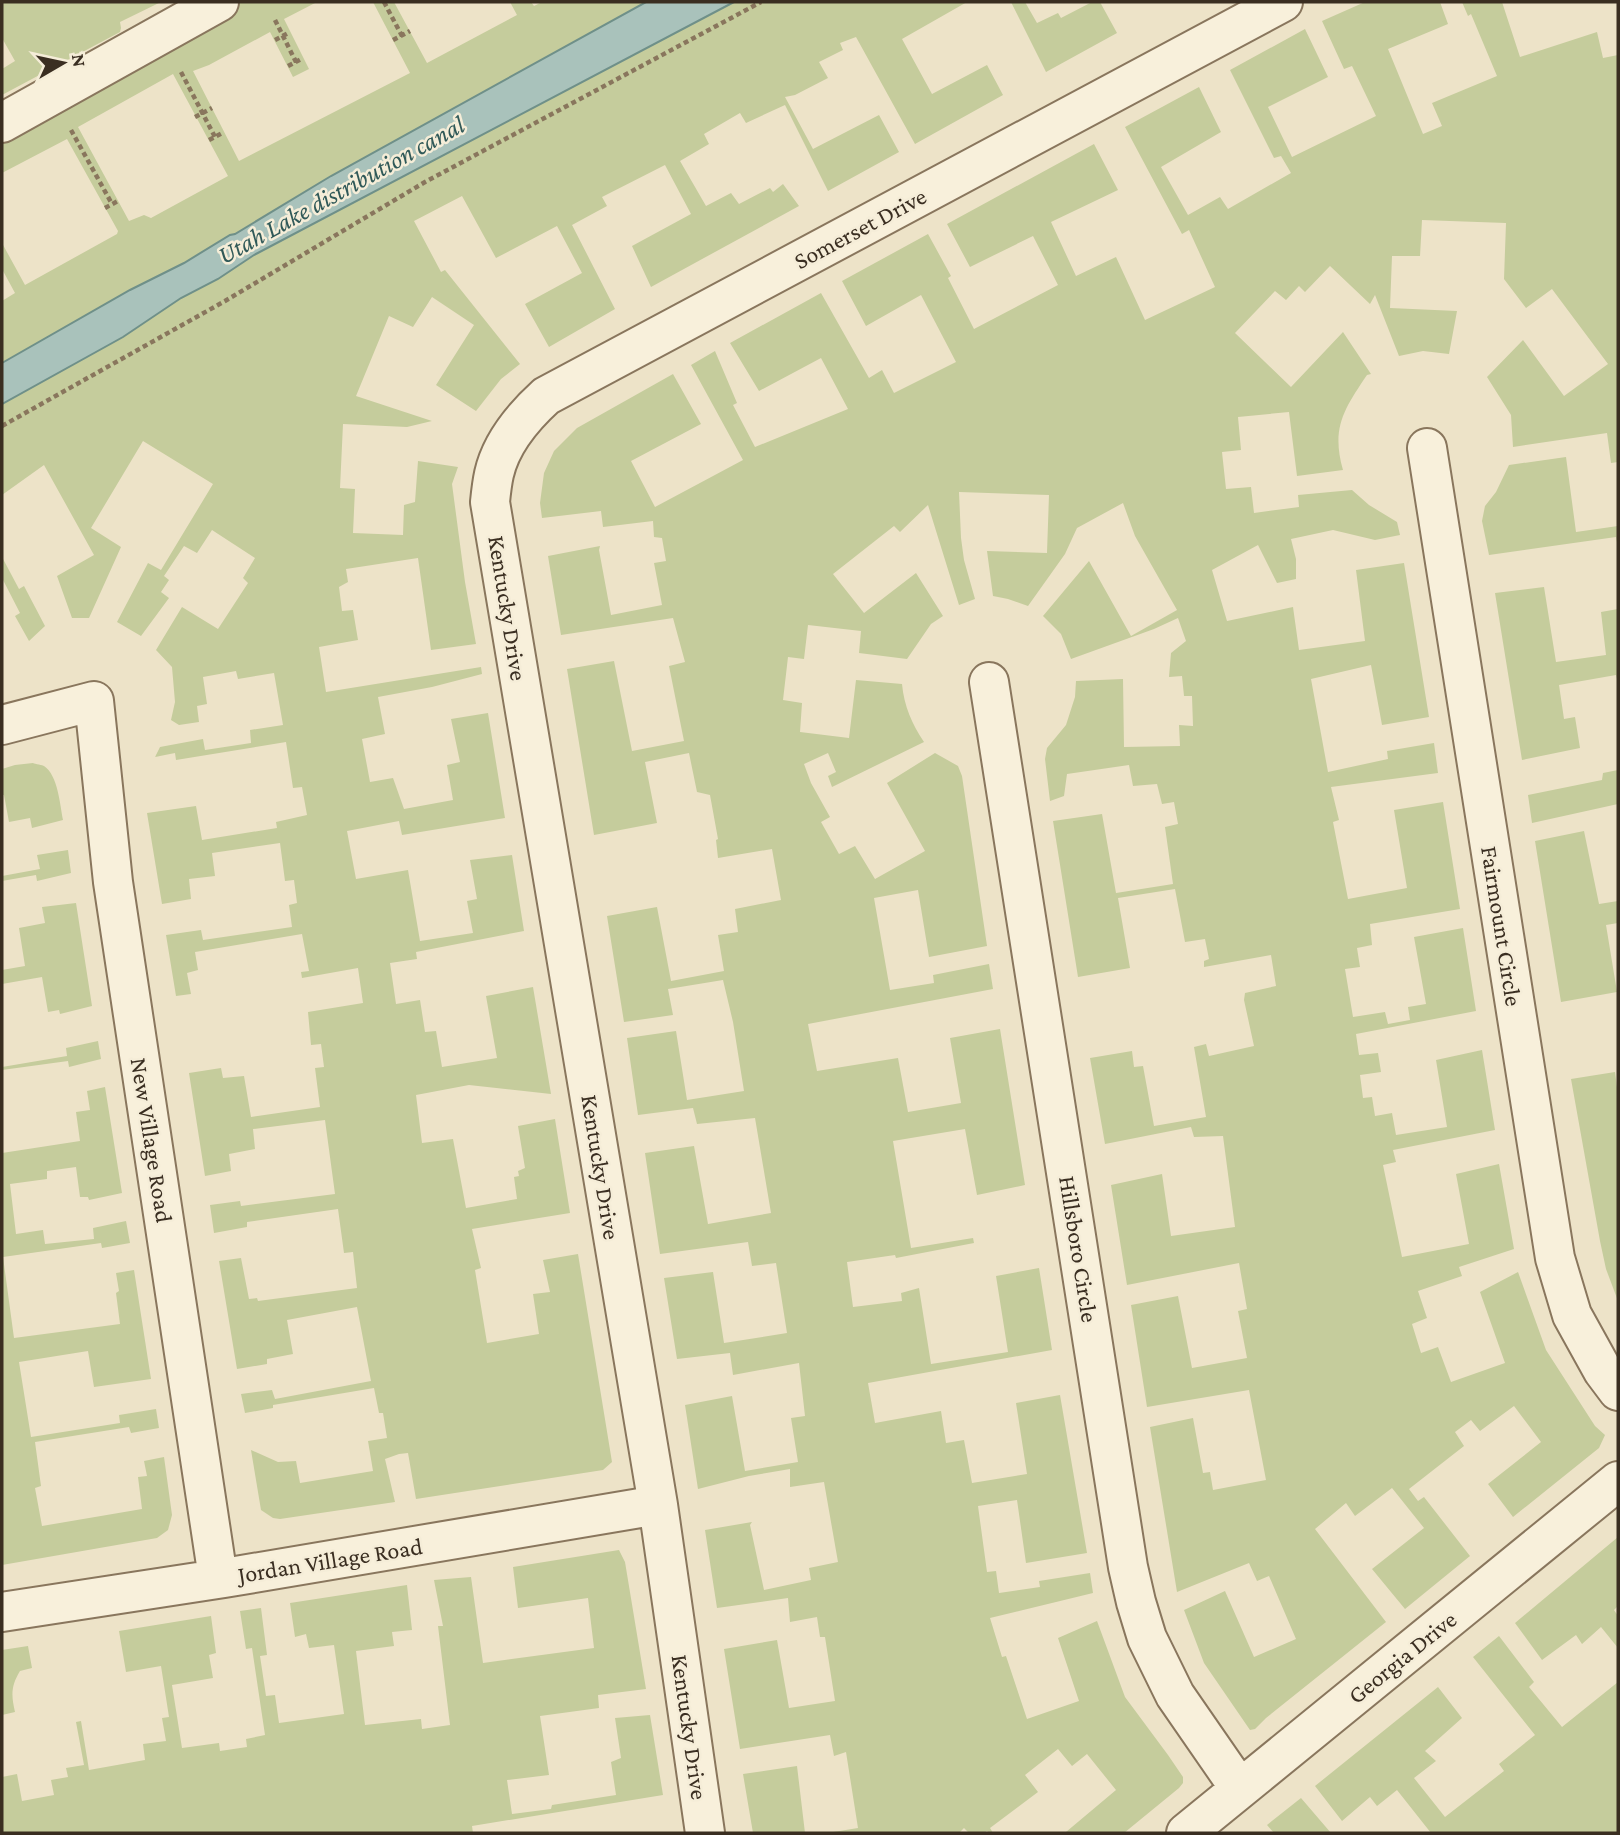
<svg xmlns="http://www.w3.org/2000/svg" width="1620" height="1835" font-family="'Crimson Pro',serif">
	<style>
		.green { fill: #c5cc9c; fill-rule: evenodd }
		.water { fill: #a9c2bb; stroke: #6f9089; stroke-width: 2 }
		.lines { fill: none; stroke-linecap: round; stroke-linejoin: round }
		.minor-casing { stroke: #89765d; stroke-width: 42 }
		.path { stroke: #89765d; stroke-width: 4.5; stroke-dasharray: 5 3.5; stroke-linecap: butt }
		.minor { stroke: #f8f0db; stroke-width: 38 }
		.labels { text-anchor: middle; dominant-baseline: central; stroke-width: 5; stroke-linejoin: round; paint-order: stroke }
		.street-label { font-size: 24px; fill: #3a2e21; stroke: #f5edd8 }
		.water-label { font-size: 26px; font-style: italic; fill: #305958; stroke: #f5edd8 }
	</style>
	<rect width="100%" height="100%" fill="#ede3c8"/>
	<path class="green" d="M2,2H161L120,22L121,28L120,32L2,95V69L15,61L2,38Z
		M219,2H317L284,19L309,69L293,77L270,32L209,65L193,71L239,161L410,73L373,2H394L427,63L517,15L510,2H531L534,6L542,2H967L902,39L932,94L987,65L1003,95L915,144L856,37L840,43L843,50L819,62L828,78L795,95L785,97L813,149L879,115L899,152L828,191L785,105L746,123L740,113L704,134L709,144L680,161L706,206L731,193L739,204L770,188L773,192L783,184L799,206L651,287L632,246L691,214L665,165L602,197L607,206L572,225L615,309L549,347L525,304L582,273L557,226L496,258L462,196L414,221L441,272L445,270L520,364L501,379L476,411L436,385L474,325L432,297L413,327L389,316L356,396L432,421L407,427L343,424L340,488L355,489L353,533L403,535L404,505L415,502L418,461L458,467L452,484L465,582L476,644L431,650L418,558L346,569L348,582L339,587L342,611L353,610L358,640L319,647L326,692L481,667L482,674L432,687L378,697L385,734L362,739L370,782L393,778L404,809L453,800L447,765L460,762L451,719L488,713L505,818L402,835L399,821L347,831L356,879L408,870L420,941L473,933L467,901L477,899L470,860L512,855L524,931L416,952L417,959L390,963L396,1004L420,1000L425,1032L436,1031L442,1067L497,1058L486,996L533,987L551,1094L469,1085L416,1095L422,1143L453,1139L466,1208L517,1199L514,1177L519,1176L518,1171L525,1168L518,1126L555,1119L570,1213L472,1229L481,1268L475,1270L487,1343L539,1334L533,1294L550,1292L543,1260L578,1254L612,1462L603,1470L416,1499L408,1453L399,1454L385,1459L395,1502L280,1519L273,1518L261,1510L251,1450L278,1462L296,1461L300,1483L373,1471L368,1441L387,1438L383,1413H379L374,1388L273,1405V1408L245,1413L241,1394L272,1390L275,1399L371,1381L357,1307L287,1320L293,1354L267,1359V1364L237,1369L219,1261L241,1258L249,1299L257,1298L258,1301L357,1288L353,1252L344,1253L338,1209L247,1222V1227L214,1233L210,1205L240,1201L241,1206L335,1194L325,1120L253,1129L255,1149L229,1154L231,1171L205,1176L189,1073L221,1068L223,1078L244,1076L251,1117L320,1107L315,1068L324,1067L321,1044L311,1045L308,1012L363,1003L358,968L302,978L301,972L309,971L302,934L195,952L198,970L187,973L191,994L176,996L166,935L201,930L203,940L292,927L289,905L297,903L294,880L285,881L280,843L212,853L215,876L189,879L191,899L162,904L147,813L196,806L202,840L277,828L276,822L307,815L302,787L293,788L286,742L176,760L175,753L155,757L160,747L203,739L205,750L251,743L250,730L283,725L274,673L238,679L236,671L203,677L207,704L197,706L199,722L179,725L171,720L175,702L172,667L156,650L182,607L218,629L248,583L243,578L255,558L212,530L197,553L184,546L164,576L169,580L161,592L169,598L141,636L117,622L148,563L161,570L213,484L143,441L91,528L121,547L89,618H72L57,576L94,555L44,465L2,495V301L15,293L2,269V243L25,285L117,234L118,231L67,139L2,173V123ZM173,74L228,176L151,218L144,215L129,221L78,127Z
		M1011,2H1025L1037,23L1058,13L1061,18L1092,2H1100L1117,33L1046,72Z
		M1365,2H1440L1448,24L1388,49L1423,134L1442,126L1432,103L1497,76L1471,14L1468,16L1462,2H1502L1520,57L1597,32L1603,58L1618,55V462L1611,463L1607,433L1513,447L1511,415L1487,377L1523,340L1564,396L1608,364L1552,289L1526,308L1504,279L1506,223L1422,220L1420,256H1392L1390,308L1457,311L1449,354L1423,351L1399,356L1375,295L1370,304L1330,266L1305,292L1299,286L1286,300L1275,291L1235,333L1291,387L1343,332L1371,374L1367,375C1344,409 1331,428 1343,470L1297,476L1289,412L1238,417L1241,450L1222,452L1226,489L1251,487L1254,513L1299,507L1298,495L1352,490L1369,505L1397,522L1400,535L1375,540L1333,530L1291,539L1296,559V579L1277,583L1258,545L1212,570L1227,621L1293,607L1299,650L1365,641L1356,570L1404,563L1429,717L1382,725L1371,665L1311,679L1328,772L1388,759L1387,751L1434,743L1438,773L1331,787L1339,820L1333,822L1348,899L1407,888L1394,810L1443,802L1460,909L1370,924L1372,945L1357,948L1360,967L1345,969L1353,1017L1385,1012L1388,1024L1410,1020L1408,1007L1426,1004L1414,937L1463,928L1476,1011L1356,1034L1359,1055L1378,1053L1381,1072L1360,1075L1363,1098L1372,1097L1375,1116L1392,1113L1396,1135L1447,1127L1436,1060L1482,1050L1495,1130L1393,1150L1396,1162L1383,1165L1402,1257L1469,1244L1456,1174L1499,1164L1514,1249L1459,1267L1462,1276L1418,1291L1427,1318L1412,1324L1421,1353L1438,1347L1451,1382L1505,1363L1480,1292L1518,1272L1546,1350L1595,1426L1605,1435L1599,1448L1513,1517L1488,1484L1541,1442L1514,1406L1480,1431L1471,1420L1455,1432L1464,1446L1409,1489L1418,1501L1424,1497L1470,1556L1405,1609L1372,1569L1424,1528L1392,1488L1355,1516L1346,1503L1315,1529L1386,1622L1266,1718L1255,1729L1250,1730L1204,1663L1184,1610L1225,1591L1254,1657L1296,1639L1269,1576L1257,1581L1249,1563L1177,1592L1150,1427L1193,1418L1203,1473L1210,1472L1213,1490L1266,1480L1249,1390L1147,1407L1131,1305L1178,1296L1192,1368L1247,1358L1238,1311L1247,1309L1239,1263L1127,1285L1111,1185L1162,1174L1171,1236L1235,1227L1223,1136L1194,1137L1191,1127L1105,1144L1090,1058L1132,1051L1134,1067L1143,1066L1154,1126L1206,1117L1194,1047L1206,1044L1209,1056L1254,1046L1244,1000L1245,993L1276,986L1271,955L1204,967V961L1209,959L1205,939L1185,942L1175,889L1118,898L1130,968L1078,977L1053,821L1102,814L1116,893L1173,884L1165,827L1178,824L1174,802L1162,804L1157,784L1133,786L1129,765L1067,774L1064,796L1050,801L1045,759L1047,748L1066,725L1075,697L1076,681L1123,679L1124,747L1180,746L1179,725L1193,726L1192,696H1184L1182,676L1169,677L1171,653L1186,641L1178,618L1154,629L1071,659L1061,634L1043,616L1089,561L1131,636L1177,610L1135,536L1123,503L1077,528L1065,554L1028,606L1008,599L993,596L987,551L1047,553L1049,495L959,492L961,538L964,560L975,599L959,605L928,505L900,532L894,526L833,574L864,613L916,573L943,616L931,624L907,659L859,653L861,631L808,625L804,659L788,657L783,700L802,703L800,732L849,738L856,680L902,684C904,706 912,724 924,742L832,787L828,776L836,772L828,753L804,764L811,783L830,817L821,822L839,854L855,846L875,879L925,851L887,783L935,753L958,766L962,776L987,946L929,957L918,890L874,898L890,990L934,983L933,975L989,964L993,989L808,1024L817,1071L898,1058L908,1112L961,1103L950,1038L1000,1029L1025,1185L977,1195L965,1129L893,1141L911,1248L973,1238L974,1243L896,1258L895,1255L847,1262L853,1307L902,1301L901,1293L919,1288L931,1364L1008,1352L996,1276L1039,1268L1052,1350L868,1383L875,1423L941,1411L946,1443L964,1440L972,1483L1027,1474L1016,1403L1060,1395L1087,1553L1026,1563L1017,1500L978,1506L987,1572L996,1571L999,1593L1040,1587L1039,1581L1090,1573L1093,1593L990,1618L1002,1657L1006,1656L1027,1719L1079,1701L1058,1638L1097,1621L1125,1697L1168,1755L1183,1777V1783L1179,1788L1124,1833H1067L1066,1832L1116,1790L1087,1754L1072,1766L1058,1749L1025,1775L1038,1792L990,1828L993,1833H989L987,1831L984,1833H969L964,1828L959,1833H827L858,1828L846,1752L834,1756L830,1735L740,1749L724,1649L777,1640L789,1708L835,1701L825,1637H820L817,1617L790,1622L788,1598L717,1608L705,1530L752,1522L750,1525L764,1590L811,1580L809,1568L838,1562L824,1482L790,1487V1469L749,1476L698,1489L685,1405L732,1396L745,1471L798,1462L791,1418L805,1416L799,1363L733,1375L730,1353L677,1359L664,1278L713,1272L724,1343L787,1333L776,1263L752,1266L748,1242L660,1254L645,1153L694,1146L708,1224L771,1213L755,1118L697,1124L693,1108L638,1115L627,1038L676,1031L687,1100L744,1091L733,1022L723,980L668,989L673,1015L624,1022L607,916L657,907L671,981L724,971L718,935L738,932L735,909L781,900L772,849L718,858L716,840L718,839L710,795L697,792L689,753L645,762L657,823L594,835L567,669L614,661L632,751L684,741L669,666L685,662L673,618L561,635L548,556L600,546L599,550L611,615L662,605L654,563L666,561L662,538L654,537L653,521L603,527L601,511L542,518L540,503L544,473L554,451L577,428L673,374L701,424L631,461L655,507L743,460L691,365L715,351L737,403L733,405L755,447L848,409L821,358L759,391L730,343L821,293L869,378L882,370L894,393L956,362L921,295L866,326L842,281L928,234L951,276L948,278L974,329L1058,285L1033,236L970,267L947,224L1094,144L1118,190L1051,222L1076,276L1116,257L1145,320L1215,287L1189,230L1182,234L1125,127L1199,87L1221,132L1161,167L1188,215L1220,197L1228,209L1291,173L1281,156L1274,158L1230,70L1305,29L1328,77L1268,107L1292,157L1376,116L1352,66L1344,69L1322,21Z
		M1566,457L1576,532L1618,526V547L1616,537L1489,555L1482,521L1485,506L1496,492L1509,465Z
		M2,557L19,589L24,586L45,626L29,641L15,616L20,613L2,578Z
		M1544,587L1556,662L1606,655L1601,612L1618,609V683L1616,675L1559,685L1564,719L1575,717L1580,748L1522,760L1495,593Z
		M33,763C35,764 43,765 44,766C58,775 60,805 63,820L32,828L30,818L9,822L4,795H2V769L15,765Z
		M1618,770V804L1532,823L1528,795L1602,780L1603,773Z
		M1584,831L1599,904L1618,901V923L1606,925L1617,992L1561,1002L1535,841Z
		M68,850L71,873L37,881L36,875L2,881V876L40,869L37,855Z
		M76,903L92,1006L60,1014L59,1010L48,1012L42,977L2,984V970L25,966L19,928L45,923L42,907Z
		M98,1041L101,1059L69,1067L68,1061L2,1070V1067L67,1056L66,1048Z
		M1615,1072L1618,1095V1301L1606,1269L1600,1241L1571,1079Z
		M105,1087L122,1193L89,1200L88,1197H80L76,1167L47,1171V1179L10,1184L16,1234L43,1230L45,1244L94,1239L93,1228L126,1221L130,1243L102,1248L101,1243L3,1257L14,1338L120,1324L116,1293L119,1291L116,1273L134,1270L151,1379L94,1387L88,1351L19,1362L31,1437L120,1423L119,1415L156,1409L159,1428L131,1433L129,1427L35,1442L41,1486L35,1488L42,1526L142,1509L138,1477L147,1476L144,1461L164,1457L172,1515L168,1530L157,1538L2,1565V1153L80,1141L76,1112L90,1110L87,1091Z
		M1618,1537V1606L1614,1610L1618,1616V1648L1601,1627L1582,1644L1576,1635L1542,1660L1515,1623Z
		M619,1550L625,1562L646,1689L598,1695L599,1708L540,1716L549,1775L507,1780L512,1814L551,1809L552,1805L616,1795L611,1762L621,1758L615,1718L650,1715L663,1795L472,1826L473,1833H2V1777L17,1774L22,1801L54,1795L51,1780L68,1777L66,1768L84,1765L76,1722L81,1721L89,1770L145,1760L143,1744L166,1741L162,1718L169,1717L161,1666L126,1672L119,1631L211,1616L216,1653L209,1655L213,1678L172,1685L182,1748L219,1743L220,1751L247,1747L246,1739L265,1735L252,1648L246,1649L240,1611L261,1608L267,1655L260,1656L266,1696L275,1695L279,1723L344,1714L334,1645L309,1648L306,1634L295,1637L290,1603L407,1585L412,1630L392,1632L394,1646L356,1651L365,1725L421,1719L422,1729L450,1725L438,1626H443L434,1580L471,1577L483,1663L594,1648L588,1598L518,1608L513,1567Z
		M1499,1636L1534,1682L1529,1687L1562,1727L1618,1682V1833H1431L1397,1790L1377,1806L1370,1797L1342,1821L1315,1786L1438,1687L1462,1718L1425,1751L1436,1761L1414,1778L1445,1817L1504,1771L1499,1764L1535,1735L1473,1657Z
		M28,1646L32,1668L20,1671C11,1686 11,1695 15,1712L2,1715V1650Z
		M797,1766L805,1833H753L743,1774Z
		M1301,1798L1331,1833H1274L1267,1825Z"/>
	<path class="water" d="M646,2H734L254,255L218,279L181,298L123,337L2,404V363L130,290L184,263L230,235L235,234L331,176Z"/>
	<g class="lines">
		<defs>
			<path id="minor" d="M2,123L219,2
				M1427,448L1555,1258L1572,1315L1603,1371L1618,1391
				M989,682L1128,1567L1136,1602L1147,1638L1175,1695L1240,1789
				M2,725L94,701L113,882L218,1578
				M2,1612L224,1578L658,1505
				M705,1833L658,1505L490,502C491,492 492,483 494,474C501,443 524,416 546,396L1283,2
				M1186,1833L1618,1481"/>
		</defs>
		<use href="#minor" class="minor-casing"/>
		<path class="path" d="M384,2L402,36
			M275,20L296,62
			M275,40L290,32
			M393,40L410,31
			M288,66L303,58
			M181,72L215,137
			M195,117L212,108
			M71,130L112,204
			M209,140L224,132
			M105,208L118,201
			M2,426L225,301L425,182L761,2"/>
		<use href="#minor" class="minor"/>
	</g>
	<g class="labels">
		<g class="street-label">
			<text transform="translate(860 228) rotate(-28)">Somerset Drive</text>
			<text transform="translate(508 608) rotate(81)">Kentucky Drive</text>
			<text transform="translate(1502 926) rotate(81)">Fairmount Circle</text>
			<text transform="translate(152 1140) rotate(81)">New Village Road</text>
			<text transform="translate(601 1167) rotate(81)">Kentucky Drive</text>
			<text transform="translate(1079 1249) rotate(81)">Hillsboro Circle</text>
			<text transform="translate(330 1560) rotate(-9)">Jordan Village Road</text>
			<text transform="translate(1402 1657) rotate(-39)">Georgia Drive</text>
			<text transform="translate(690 1727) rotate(82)">Kentucky Drive</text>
		</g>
		<g class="water-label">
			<text transform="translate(341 190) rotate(-29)">Utah Lake distribution canal</text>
		</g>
	</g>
	<rect width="1620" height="1835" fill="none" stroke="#3a2e21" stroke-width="7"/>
	<g transform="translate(63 63) rotate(81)" stroke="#f5edd8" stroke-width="5" paint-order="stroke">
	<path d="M0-5L12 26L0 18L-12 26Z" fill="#3a2e21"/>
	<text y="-10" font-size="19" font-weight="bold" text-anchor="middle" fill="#3a2e21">N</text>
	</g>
</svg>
